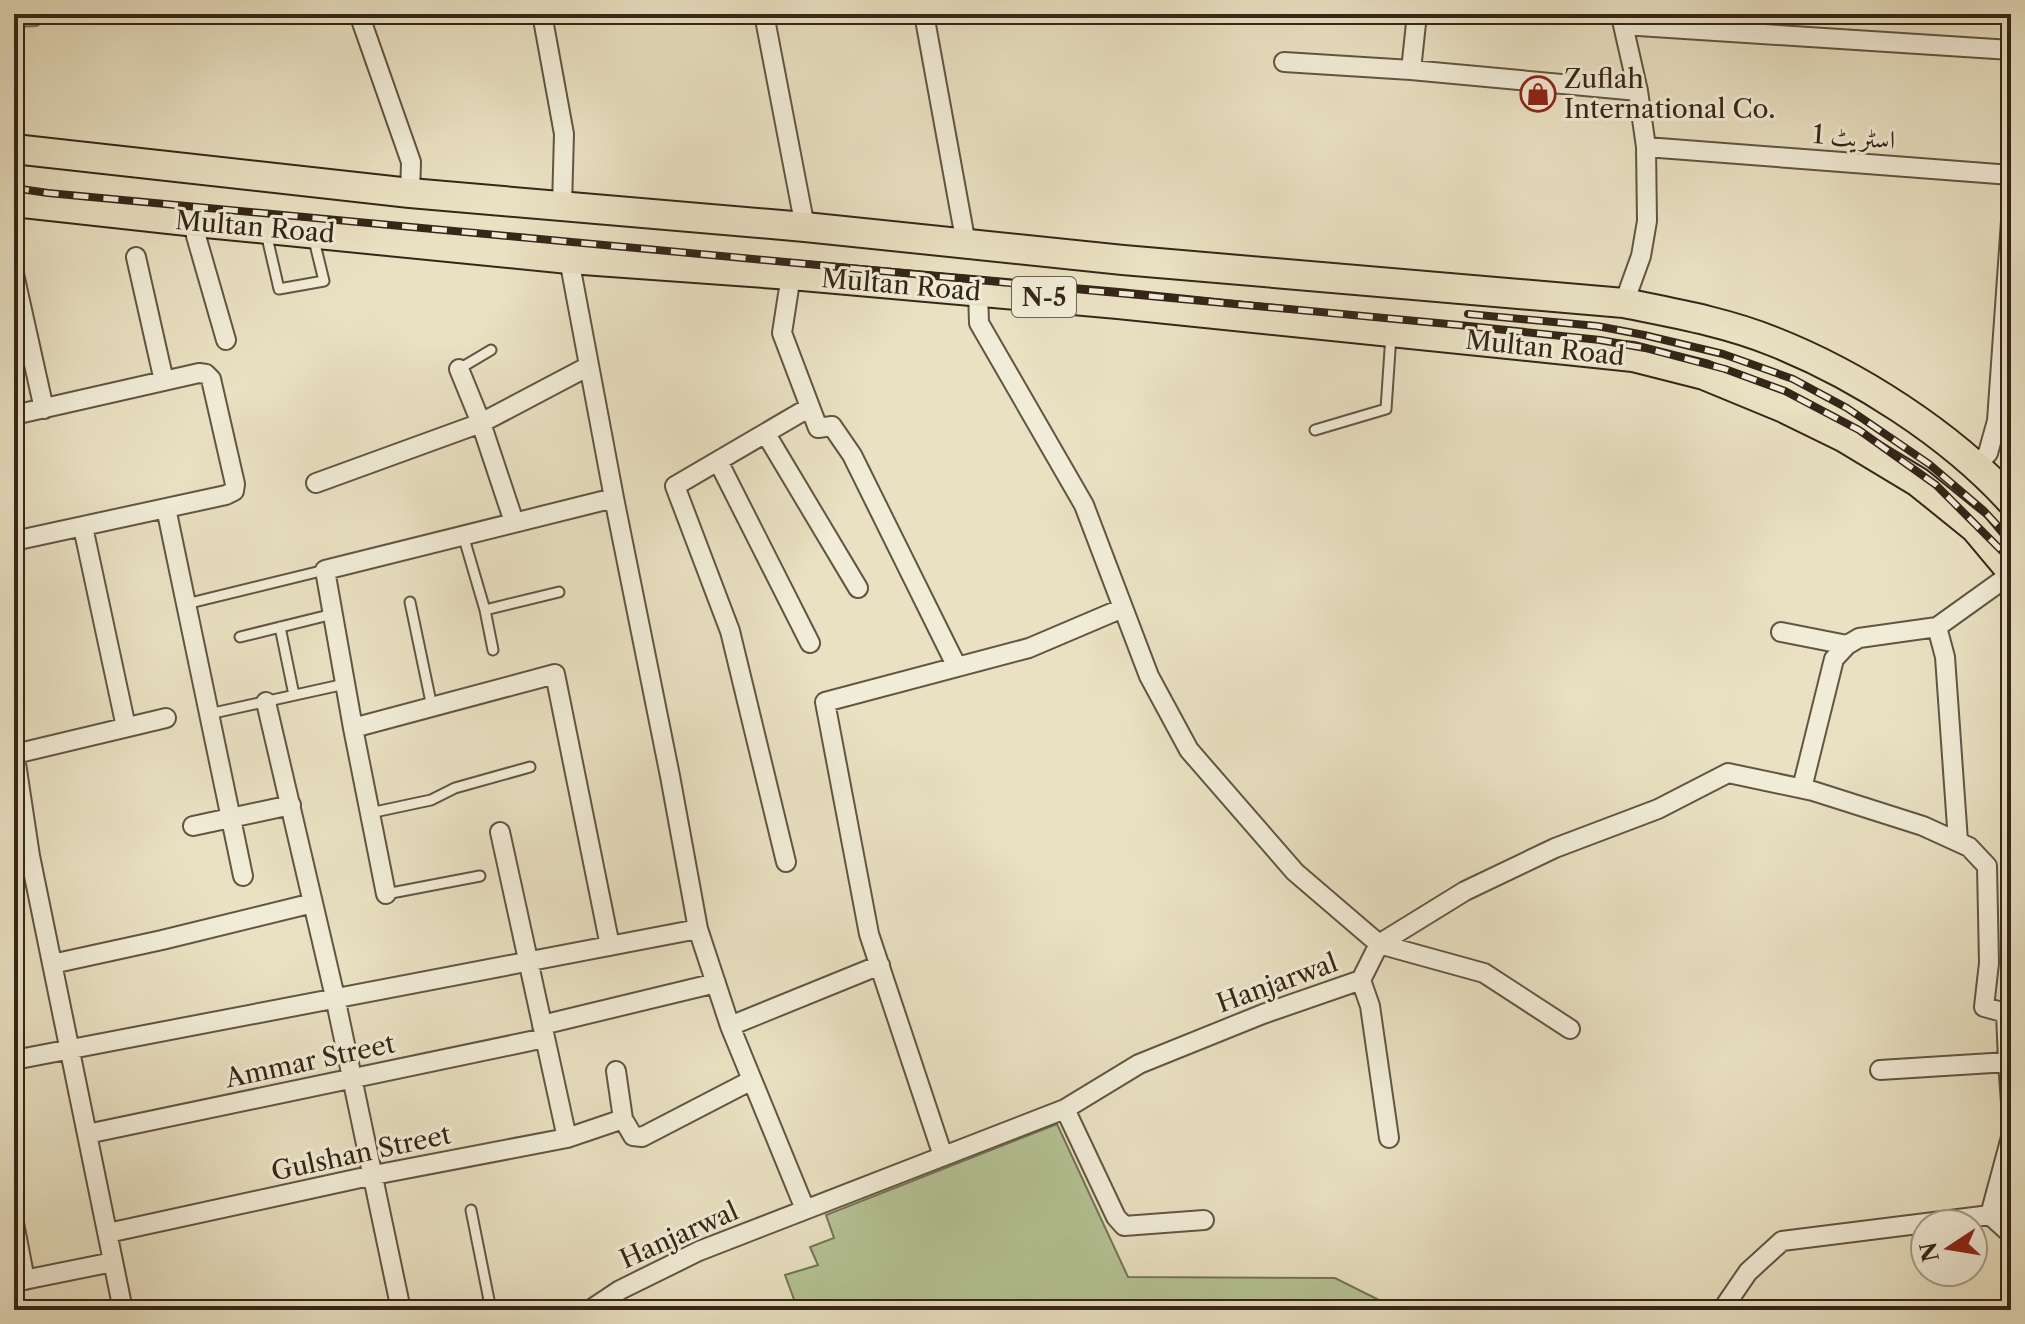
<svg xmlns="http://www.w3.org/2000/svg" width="2025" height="1324" font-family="'Libre Caslon Text',Amiri,serif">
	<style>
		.green { fill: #b4c395; stroke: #747456; stroke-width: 2 }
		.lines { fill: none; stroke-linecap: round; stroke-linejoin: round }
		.lane-casing { stroke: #625542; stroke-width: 13 }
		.street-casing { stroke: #625542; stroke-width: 22 }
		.primary-casing { stroke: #352618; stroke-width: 32 }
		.lane { stroke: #f1ecd7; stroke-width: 9 }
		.street { stroke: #f1ecd7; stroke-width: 18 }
		.primary { stroke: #e9e1c2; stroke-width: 28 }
		.rail-casing { stroke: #352618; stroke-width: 8 }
		.rail { stroke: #f1ecd7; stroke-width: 5; stroke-dasharray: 15; stroke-linecap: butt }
		.labels { text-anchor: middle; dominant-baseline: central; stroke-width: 6; stroke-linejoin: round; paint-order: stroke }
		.shield { fill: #f1ecd7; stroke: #6d6151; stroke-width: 2 }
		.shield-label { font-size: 24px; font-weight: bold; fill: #352618 }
		.poi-label { font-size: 26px; fill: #352618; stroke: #f1ecd7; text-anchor: start }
		.street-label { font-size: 26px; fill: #352618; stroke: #f1ecd7 }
	</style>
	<rect width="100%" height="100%" fill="#e9e1c2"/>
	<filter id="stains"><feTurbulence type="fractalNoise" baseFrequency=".0025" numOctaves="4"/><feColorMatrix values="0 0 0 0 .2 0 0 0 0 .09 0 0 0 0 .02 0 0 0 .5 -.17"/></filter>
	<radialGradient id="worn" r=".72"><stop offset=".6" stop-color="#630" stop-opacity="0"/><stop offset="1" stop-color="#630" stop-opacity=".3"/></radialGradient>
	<path class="green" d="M14,14H54L37,26L14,27Z
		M1057,1124L1128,1277L1335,1278L1399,1310H798L785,1275L818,1265L810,1247L834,1238L826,1215Z"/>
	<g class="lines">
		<defs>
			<path id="lane" d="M266,233L279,289L324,281L313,236
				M459,369L491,350
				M1315,430L1386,409L1391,335
				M463,535L485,610L493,650
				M410,602L432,707
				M186,604L325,570
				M485,610L559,592
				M280,627L294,695
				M240,637L333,614
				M209,714L345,684
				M370,813L431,800L455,788L530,767
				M386,894L480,876
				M471,1210L491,1310"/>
			<path id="street" d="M359,14L411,162L410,193
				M542,14L564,134L562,206
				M764,14L805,227
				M924,14L966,244
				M1621,16L1638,91L1646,147L1647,221L1641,256L1624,303
				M1623,25L2011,50
				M1284,62L1411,70L1638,91
				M1411,70L1417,14
				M1646,147L2011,175
				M196,222V236L226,340
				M136,257L164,381
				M569,259L614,498L670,776L698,929L730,1026L805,1209
				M14,274L44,409
				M791,275L782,333L818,428L832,426L852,455L957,667
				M978,291L979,323L1084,505L1149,676L1189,750L1295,872L1379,944L1484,973L1570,1029
				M459,369L481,423L514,522
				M14,415L199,373L206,374L211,379L235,484L234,491L226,495L14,541
				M766,434L858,588
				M718,461L810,643
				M1976,467L1988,453L1997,421L2011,221
				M316,483L481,423L589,366
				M166,508L243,876
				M83,527L126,727
				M1781,632L1847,645
				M266,702L335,997L401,1310
				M353,728L555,674L610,946
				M14,750L30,856L123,1310
				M15,754L166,718
				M1802,788L1834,659L1847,645L1859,638L1937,627
				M193,826L291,805
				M500,832L567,1138
				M1958,841L1945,657L1937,627L2011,574
				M786,862L730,631L675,486L810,407
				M386,894L353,728L325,570L614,498
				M52,964L162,940L313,903
				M1361,980L1370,1006L1389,1138
				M542,1025L716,983
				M730,1026L880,965
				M14,1060L698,929
				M2008,1062L2011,1103
				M1880,1070L2008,1062L2006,1013L2011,1012
				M616,1071L623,1119L633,1136L642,1137L752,1080
				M1065,1109L1116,1217L1124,1226L1204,1220
				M87,1134L545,1038
				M943,1156L869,934L825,702L1029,648L1123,608
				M1990,1215L2011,1234
				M14,1223L25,1280
				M108,1233L374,1175L567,1138L623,1119
				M14,1282L113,1262
				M590,1310L620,1290L699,1251L1065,1109L1139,1064L1263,1014L1361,980L1379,944L1465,891L1555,848L1658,809L1728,773L1813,791L1923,826L1969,847L1987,866L1989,963L1984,1007L2006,1013
				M1722,1310L1748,1272L1782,1241L1990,1215L2011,1137"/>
			<path id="primary" d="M14,149L410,193L805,227L1123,260L1624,303C1673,313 1725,322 1772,341C1856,374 1950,434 2011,501
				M14,202L196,222L569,259L791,275L1118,304L1633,357L1704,375L1784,408L1845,438L1918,482L1975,528L2011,571"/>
		</defs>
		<use href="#lane" class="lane-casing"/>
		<use href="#street" class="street-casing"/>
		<use href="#primary" class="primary-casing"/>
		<use href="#lane" class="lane"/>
		<use href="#street" class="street"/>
		<use href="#primary" class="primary"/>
		<defs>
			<path id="rail" d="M14,188L48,193L1459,325L1600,340L1645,348L1725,369L1785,391L1859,430L1936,485L2011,560
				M1468,314L1597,326L1644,335L1723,354L1793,379L1847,408L1929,464L1983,510L2011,540"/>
		</defs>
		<use href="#rail" class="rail-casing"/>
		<use href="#rail" class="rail"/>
	</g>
	<defs>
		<symbol id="shop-ring" viewBox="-11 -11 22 22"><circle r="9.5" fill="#f1ecd7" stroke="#8f2418" stroke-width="1.5"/><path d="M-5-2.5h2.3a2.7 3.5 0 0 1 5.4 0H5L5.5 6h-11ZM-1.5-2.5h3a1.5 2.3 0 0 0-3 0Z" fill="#8f2418"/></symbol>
	</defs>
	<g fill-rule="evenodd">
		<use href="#shop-ring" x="1518" y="74" width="40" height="40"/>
	</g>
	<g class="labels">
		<rect class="shield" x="1012" y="277" width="64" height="40" rx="6"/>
		<g class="shield-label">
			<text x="1044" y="297">N-5</text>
		</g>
		<g class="poi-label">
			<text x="1564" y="79">Zuflah<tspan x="1564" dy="30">International Co.</tspan></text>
		</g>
		<g class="street-label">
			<text transform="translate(1854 137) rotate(4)">اسٹریٹ 1</text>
			<text transform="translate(255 227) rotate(5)">Multan Road</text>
			<text transform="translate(901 285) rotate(5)">Multan Road</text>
			<text transform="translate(1545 348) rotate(6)">Multan Road</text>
			<text transform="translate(1277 983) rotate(-20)">Hanjarwal</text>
			<text transform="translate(310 1061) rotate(-12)">Ammar Street</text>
			<text transform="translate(361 1153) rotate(-12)">Gulshan Street</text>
			<text transform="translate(679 1235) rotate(-24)">Hanjarwal</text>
		</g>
	</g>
	<rect width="2025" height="1324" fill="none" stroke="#e9e1c2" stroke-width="48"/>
	<rect x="16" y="16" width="1993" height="1292" fill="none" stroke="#352618" stroke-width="4"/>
	<rect x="24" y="24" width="1977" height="1276" fill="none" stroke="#352618" stroke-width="2"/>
	<g transform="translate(1949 1248) rotate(258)"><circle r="38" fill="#f1ecd7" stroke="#a69d8b" stroke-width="2"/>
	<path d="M0-6L14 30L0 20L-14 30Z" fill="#8f2418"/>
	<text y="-12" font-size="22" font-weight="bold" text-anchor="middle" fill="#352618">N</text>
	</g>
	<rect width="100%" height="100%" filter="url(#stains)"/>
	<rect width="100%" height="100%" fill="url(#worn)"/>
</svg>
